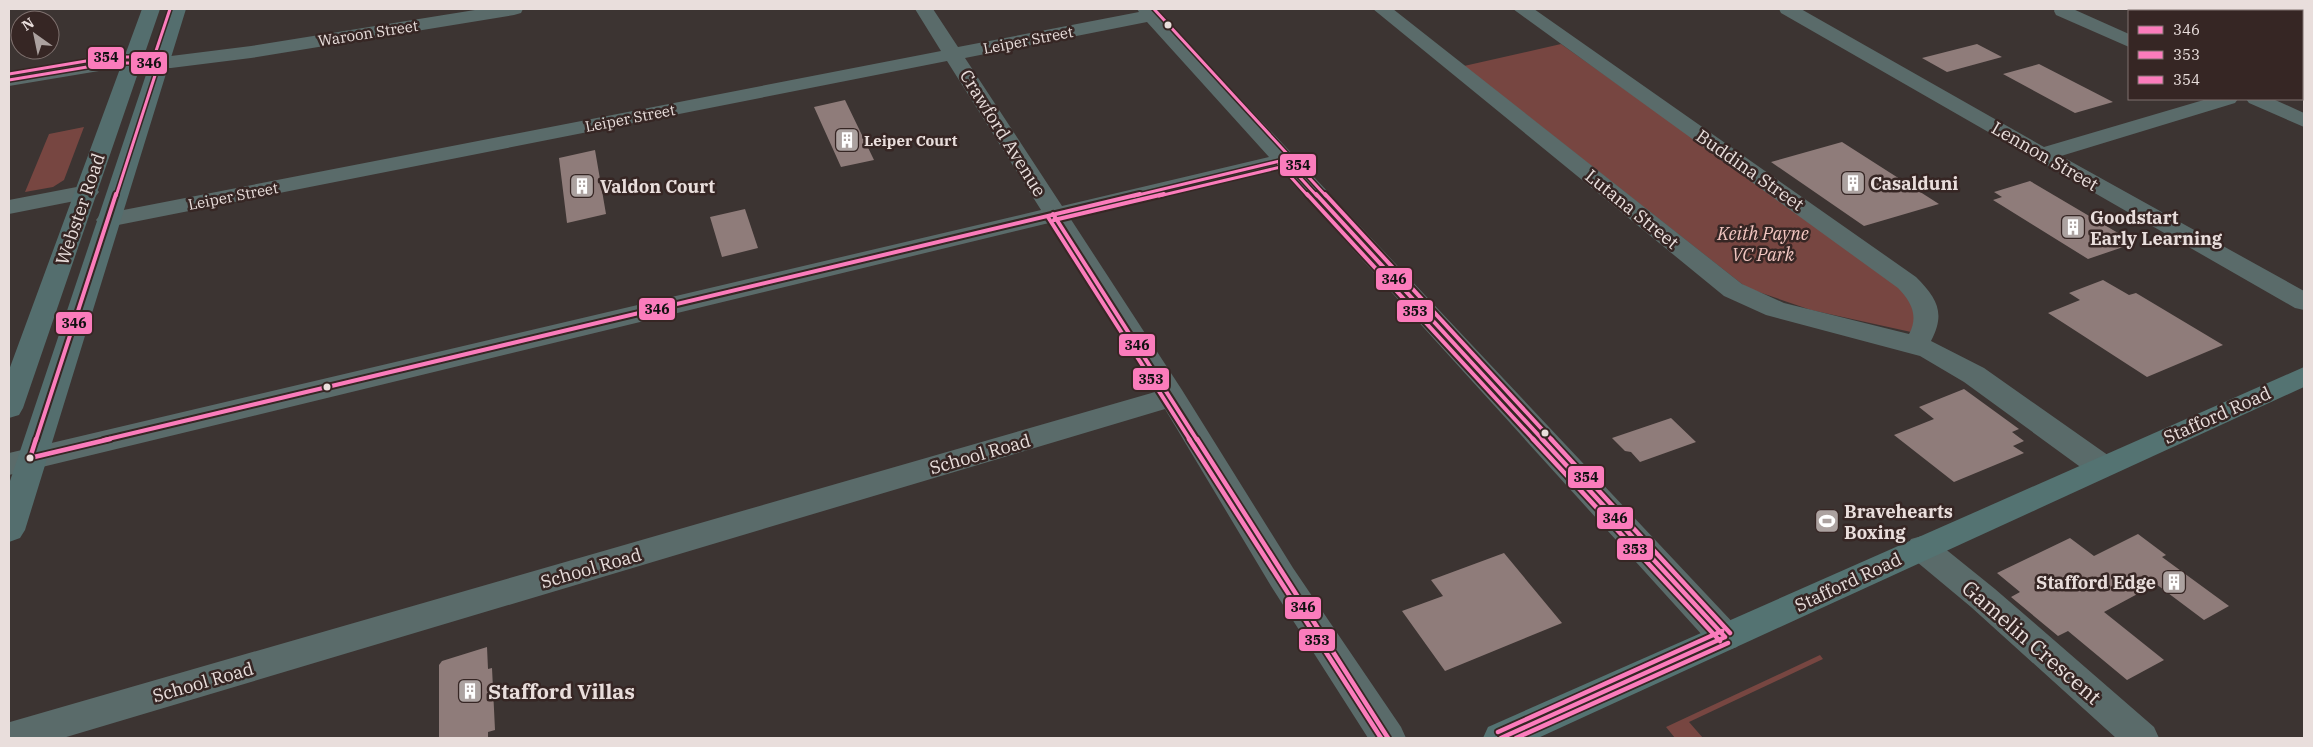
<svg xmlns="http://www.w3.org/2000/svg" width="2313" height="747" font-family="'IBM Plex Serif',serif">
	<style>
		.green { fill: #774641 }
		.building { fill: #8f7c7a }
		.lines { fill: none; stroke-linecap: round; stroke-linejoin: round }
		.minor { fill: #5a6b6a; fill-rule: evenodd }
		.major { fill: #546e6e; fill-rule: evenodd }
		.highway { fill: #547372; fill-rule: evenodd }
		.bus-1-far2-casing { stroke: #362624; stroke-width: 6 }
		.bus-1-far1-casing { stroke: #362624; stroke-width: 8 }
		.bus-1-casing { stroke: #362624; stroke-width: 8 }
		.bus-2-far2-casing { stroke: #362624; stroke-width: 6 }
		.bus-2-far1-casing { stroke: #362624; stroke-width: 8 }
		.bus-2-casing { stroke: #362624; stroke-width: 8 }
		.bus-3-far2-casing { stroke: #362624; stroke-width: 6 }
		.bus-3-far1-casing { stroke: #362624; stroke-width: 8 }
		.bus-3-casing { stroke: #362624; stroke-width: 8 }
		.bus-1-far2 { stroke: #fb7cbc; stroke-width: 3 }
		.bus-1-far1 { stroke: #fb7cbc; stroke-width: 4 }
		.bus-1 { stroke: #fb7cbc; stroke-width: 4.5 }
		.bus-2-far2 { stroke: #fb7cbc; stroke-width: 3 }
		.bus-2-far1 { stroke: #fb7cbc; stroke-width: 4 }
		.bus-2 { stroke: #fb7cbc; stroke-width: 4.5 }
		.bus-3-far2 { stroke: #fb7cbc; stroke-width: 3 }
		.bus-3-far1 { stroke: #fb7cbc; stroke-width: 4 }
		.bus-3 { stroke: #fb7cbc; stroke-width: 4.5 }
		.bus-dot { fill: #e9dedc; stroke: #362624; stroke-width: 2 }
		.labels { text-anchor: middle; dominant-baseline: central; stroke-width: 5; stroke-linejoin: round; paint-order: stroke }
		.far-street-label { font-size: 15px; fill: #e9dedc; stroke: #362624 }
		.far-poi-label { font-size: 15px; font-weight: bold; fill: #e9dedc; stroke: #362624; text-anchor: start }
		.street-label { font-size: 18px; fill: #e9dedc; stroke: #362624 }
		.poi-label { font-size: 18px; font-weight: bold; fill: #e9dedc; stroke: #362624; text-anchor: start }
		.park-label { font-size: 18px; font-style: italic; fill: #f2c6c1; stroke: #362624 }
		.near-street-label { font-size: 21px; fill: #e9dedc; stroke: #362624 }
		.near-poi-label { font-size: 21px; font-weight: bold; fill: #e9dedc; stroke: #362624; text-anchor: start }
		.line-badge { stroke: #362624; stroke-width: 2 }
		.pale-badge-label { font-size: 14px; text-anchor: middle; font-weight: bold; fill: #111 }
	</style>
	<rect width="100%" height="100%" fill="#3c3432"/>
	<path class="green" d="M1561,44L1906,289L1922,312L1911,332L1811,310L1747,288L1464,66Z
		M84,127L64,180L53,187L25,192L49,134Z
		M1820,655L1823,659L1689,722L1703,738H1675L1666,727Z"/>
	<path class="building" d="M1977,44L2002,57L1947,72L1922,58Z
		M2039,64L2113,102L2075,113L2003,74Z
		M845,100L874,160L841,167L814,107Z
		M1842,142L1939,204L1864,226L1771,162Z
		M595,150L606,214L567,223L559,158Z
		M2030,181L2135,243L2088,259L1993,200L2002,197L1994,192Z
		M745,209L758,248L722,257L710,217Z
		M2103,280L2129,295L2136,293L2223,345L2147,377L2048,313L2080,300L2069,293Z
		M1964,389L2019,429L2012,432L2024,441L2013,446L2024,453L1954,482L1894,435L1934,419L1919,407Z
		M1671,418L1696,442L1640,462L1631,452L1625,451L1612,438Z
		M2138,534L2166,555L2162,557L2229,606L2204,620L2156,584L2104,612L2164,660L2127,680L2068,631L2058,636L2011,597L2020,592L1997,573L2070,538L2094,556Z
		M1504,553L1562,623L1445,671L1402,611L1443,596L1431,580Z
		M487,647L488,669L492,668L495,730L488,732V738H439V665L442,661Z"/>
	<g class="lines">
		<path class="minor" d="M481,9H523L521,13L514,15L251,58L171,68L111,69L9,86V74L111,57L171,56L251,46Z
			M915,9H933L958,47L1139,12L1137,9H1156L1737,627L1742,637L1737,647L1725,651L1713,647L1279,168L1070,218L1182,390L1293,568L1401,727L1406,738H1368L1271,586L1165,409L63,738H9L10,722L1155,392L1049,223L9,475V453L1041,210L947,61L108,227L100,225L96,220L100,215L108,213L941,51ZM1147,22L1269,157L1062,206L965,58Z
			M1373,9H1393L1742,284L1784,303L1909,334C1919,316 1911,301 1898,288L1513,9H1534L1916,277C1937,298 1946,313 1931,341L1984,368L2112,458L2116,466L2112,474L2101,477L2090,474L1964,382L1920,356L1766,315L1724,296Z
			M1779,9H1801L2044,147L2207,99H2238L2235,103L2061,156L2304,291V310L2295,308L1781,13Z
			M2055,9H2073L2129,34V47L2056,15L2054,11Z
			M2246,99H2273L2304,113V127L2249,103Z
			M87,185L95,187L99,192L95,197L9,214V200Z
			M1922,536L1933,539L1995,589L2154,727L2159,738H2116L1971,607L1911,557L1906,548L1911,539Z"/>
		<path class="major" d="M142,9H160L23,408L19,415L9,418V370Z
			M168,9H186L25,530L20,538L9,542V484Z"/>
		<path class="highway" d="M2304,367V387L1538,738H1483L1488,727Z"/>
		<defs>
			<path id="bus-1-far2" d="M9,80L111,63H159L116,196
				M1284,160L1317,196
				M1134,196L1284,160"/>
			<path id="bus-1-far1" d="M1316,194L1543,440
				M1053,214L1197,440
				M36,440L116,194
				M104,440L1140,194"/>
			<path id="bus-1" d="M1197,439L1388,738
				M1542,439L1725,637
				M30,458L36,439
				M30,458L110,439
				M1501,738L1725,637"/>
			<path id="bus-2-far2" d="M1279,164L1308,196
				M1159,196L1285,166"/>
			<path id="bus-2-far1" d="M1307,194L1534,440
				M1048,217L1190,440
				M1054,220L1164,194"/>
			<path id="bus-2" d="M1189,439L1381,738
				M1533,439L1720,641
				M1516,738L1728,643"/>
			<path id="bus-3-far2" d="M1154,9L1326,196
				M9,74L110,57H154L170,9"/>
			<path id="bus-3-far1" d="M1325,194L1552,440"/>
			<path id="bus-3" d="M1551,439L1730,633
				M1498,732L1722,631"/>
		</defs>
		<use href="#bus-1-far2" class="bus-1-far2-casing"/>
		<use href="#bus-1-far1" class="bus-1-far1-casing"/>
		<use href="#bus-1" class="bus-1-casing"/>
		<use href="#bus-2-far2" class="bus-2-far2-casing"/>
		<use href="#bus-2-far1" class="bus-2-far1-casing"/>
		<use href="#bus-2" class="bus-2-casing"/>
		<use href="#bus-3-far2" class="bus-3-far2-casing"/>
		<use href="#bus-3-far1" class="bus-3-far1-casing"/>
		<use href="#bus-3" class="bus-3-casing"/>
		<use href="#bus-1-far2" class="bus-1-far2"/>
		<use href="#bus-1-far1" class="bus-1-far1"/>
		<use href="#bus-1" class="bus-1"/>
		<use href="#bus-2-far2" class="bus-2-far2"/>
		<use href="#bus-2-far1" class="bus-2-far1"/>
		<use href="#bus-2" class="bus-2"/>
		<use href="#bus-3-far2" class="bus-3-far2"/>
		<use href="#bus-3-far1" class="bus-3-far1"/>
		<use href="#bus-3" class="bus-3"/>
	</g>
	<defs>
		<symbol id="building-square" viewBox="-11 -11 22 22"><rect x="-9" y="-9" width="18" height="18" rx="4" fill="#aca2a0" stroke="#362624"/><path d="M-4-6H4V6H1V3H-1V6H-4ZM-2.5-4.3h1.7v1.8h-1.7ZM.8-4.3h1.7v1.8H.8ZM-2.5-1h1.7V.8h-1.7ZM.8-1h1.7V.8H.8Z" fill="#fff"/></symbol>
		<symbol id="stadium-square" viewBox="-11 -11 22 22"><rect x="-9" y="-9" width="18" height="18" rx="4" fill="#aca2a0" stroke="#362624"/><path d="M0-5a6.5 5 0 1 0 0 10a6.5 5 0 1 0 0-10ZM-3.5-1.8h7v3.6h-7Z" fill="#fff"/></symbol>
	</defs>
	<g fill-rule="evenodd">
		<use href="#building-square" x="833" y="126" width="28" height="28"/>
		<use href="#building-square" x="1839" y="169" width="28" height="28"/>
		<use href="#building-square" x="568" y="172" width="28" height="28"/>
		<use href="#building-square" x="2059" y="213" width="28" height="28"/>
		<use href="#stadium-square" x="1813" y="507" width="28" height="28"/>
		<use href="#building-square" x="2160" y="568" width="28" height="28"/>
		<use href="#building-square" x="456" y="677" width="28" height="28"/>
	</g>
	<g class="bus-dot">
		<circle cx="1168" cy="25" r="4.5"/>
		<circle cx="327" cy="387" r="4.5"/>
		<circle cx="1545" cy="433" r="4.5"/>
		<circle cx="30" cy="458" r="4.5"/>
	</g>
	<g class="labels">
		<g class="far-street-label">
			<text transform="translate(368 33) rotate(-9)">Waroon Street</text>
			<text transform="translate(1028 40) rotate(-11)">Leiper Street</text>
			<text transform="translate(630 118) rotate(-11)">Leiper Street</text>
			<text transform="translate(233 196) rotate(-11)">Leiper Street</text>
		</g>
		<g class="far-poi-label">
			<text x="864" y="140">Leiper Court</text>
		</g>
		<g class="street-label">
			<text transform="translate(1003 133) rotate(58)">Crawford Avenue</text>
			<text transform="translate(2045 156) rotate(30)">Lennon Street</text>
			<text transform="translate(1750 170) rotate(35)">Buddina Street</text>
			<text transform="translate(80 209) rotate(-71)">Webster Road</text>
			<text transform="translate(1632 209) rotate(39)">Lutana Street</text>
			<text transform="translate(2217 415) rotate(-24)">Stafford Road</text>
			<text transform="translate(980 454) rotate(-16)">School Road</text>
			<text transform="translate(591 568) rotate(-16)">School Road</text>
			<text transform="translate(1848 582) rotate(-25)">Stafford Road</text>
			<text transform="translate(203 682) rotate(-16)">School Road</text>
		</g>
		<g class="poi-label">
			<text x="1870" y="183">Casalduni</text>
			<text x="600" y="186">Valdon Court</text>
			<text x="2090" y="217">Goodstart<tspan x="2090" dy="21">Early Learning</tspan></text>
			<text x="1844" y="511">Bravehearts<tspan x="1844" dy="21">Boxing</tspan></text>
			<text x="2156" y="582" text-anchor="end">Stafford Edge</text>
		</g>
		<g class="park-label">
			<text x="1763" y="233">Keith Payne<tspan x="1763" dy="21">VC Park</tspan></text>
		</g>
		<g class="near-street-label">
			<text transform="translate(2032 642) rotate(41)">Gamelin Crescent</text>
		</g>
		<g class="near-poi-label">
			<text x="488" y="691">Stafford Villas</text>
		</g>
	</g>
	<g class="line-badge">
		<rect x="87" y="46" width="38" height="24" rx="5" fill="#fb7cbc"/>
		<rect x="130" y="51" width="38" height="24" rx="5" fill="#fb7cbc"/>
		<rect x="1279" y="153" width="38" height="24" rx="5" fill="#fb7cbc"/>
		<rect x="1375" y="267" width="38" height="24" rx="5" fill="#fb7cbc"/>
		<rect x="638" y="297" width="38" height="24" rx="5" fill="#fb7cbc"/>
		<rect x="1396" y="299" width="38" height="24" rx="5" fill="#fb7cbc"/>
		<rect x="55" y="311" width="38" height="24" rx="5" fill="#fb7cbc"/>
		<rect x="1118" y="333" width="38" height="24" rx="5" fill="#fb7cbc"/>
		<rect x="1132" y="367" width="38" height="24" rx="5" fill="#fb7cbc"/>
		<rect x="1567" y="465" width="38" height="24" rx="5" fill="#fb7cbc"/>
		<rect x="1596" y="506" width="38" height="24" rx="5" fill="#fb7cbc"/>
		<rect x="1616" y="537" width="38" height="24" rx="5" fill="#fb7cbc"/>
		<rect x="1284" y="596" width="38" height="24" rx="5" fill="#fb7cbc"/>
		<rect x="1298" y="628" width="38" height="24" rx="5" fill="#fb7cbc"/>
	</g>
	<g class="pale-badge-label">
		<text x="106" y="62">354</text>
		<text x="149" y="68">346</text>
		<text x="1298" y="170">354</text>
		<text x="1394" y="284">346</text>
		<text x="657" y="314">346</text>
		<text x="1415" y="316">353</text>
		<text x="74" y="328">346</text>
		<text x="1137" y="350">346</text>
		<text x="1151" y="384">353</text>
		<text x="1586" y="482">354</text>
		<text x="1615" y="523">346</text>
		<text x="1635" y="554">353</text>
		<text x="1303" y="612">346</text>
		<text x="1317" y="645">353</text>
	</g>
	<rect width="2313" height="747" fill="none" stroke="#e9dedc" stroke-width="20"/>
	<rect x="2128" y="10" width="175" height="90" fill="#362624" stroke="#7e706e"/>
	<rect x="2138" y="26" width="25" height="8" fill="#fb7cbc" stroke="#7e706e"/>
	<text x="2173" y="35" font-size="15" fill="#e9dedc">346</text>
	<rect x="2138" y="51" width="25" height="8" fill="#fb7cbc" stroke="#7e706e"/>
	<text x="2173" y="60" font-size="15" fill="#e9dedc">353</text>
	<rect x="2138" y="76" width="25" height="8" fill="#fb7cbc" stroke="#7e706e"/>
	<text x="2173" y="85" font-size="15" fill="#e9dedc">354</text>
	<g transform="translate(35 35) rotate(327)"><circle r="24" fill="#362624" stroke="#7e706e"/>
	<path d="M0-4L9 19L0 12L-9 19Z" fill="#aca2a0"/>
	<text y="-8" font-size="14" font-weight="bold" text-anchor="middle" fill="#e9dedc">N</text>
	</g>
</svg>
